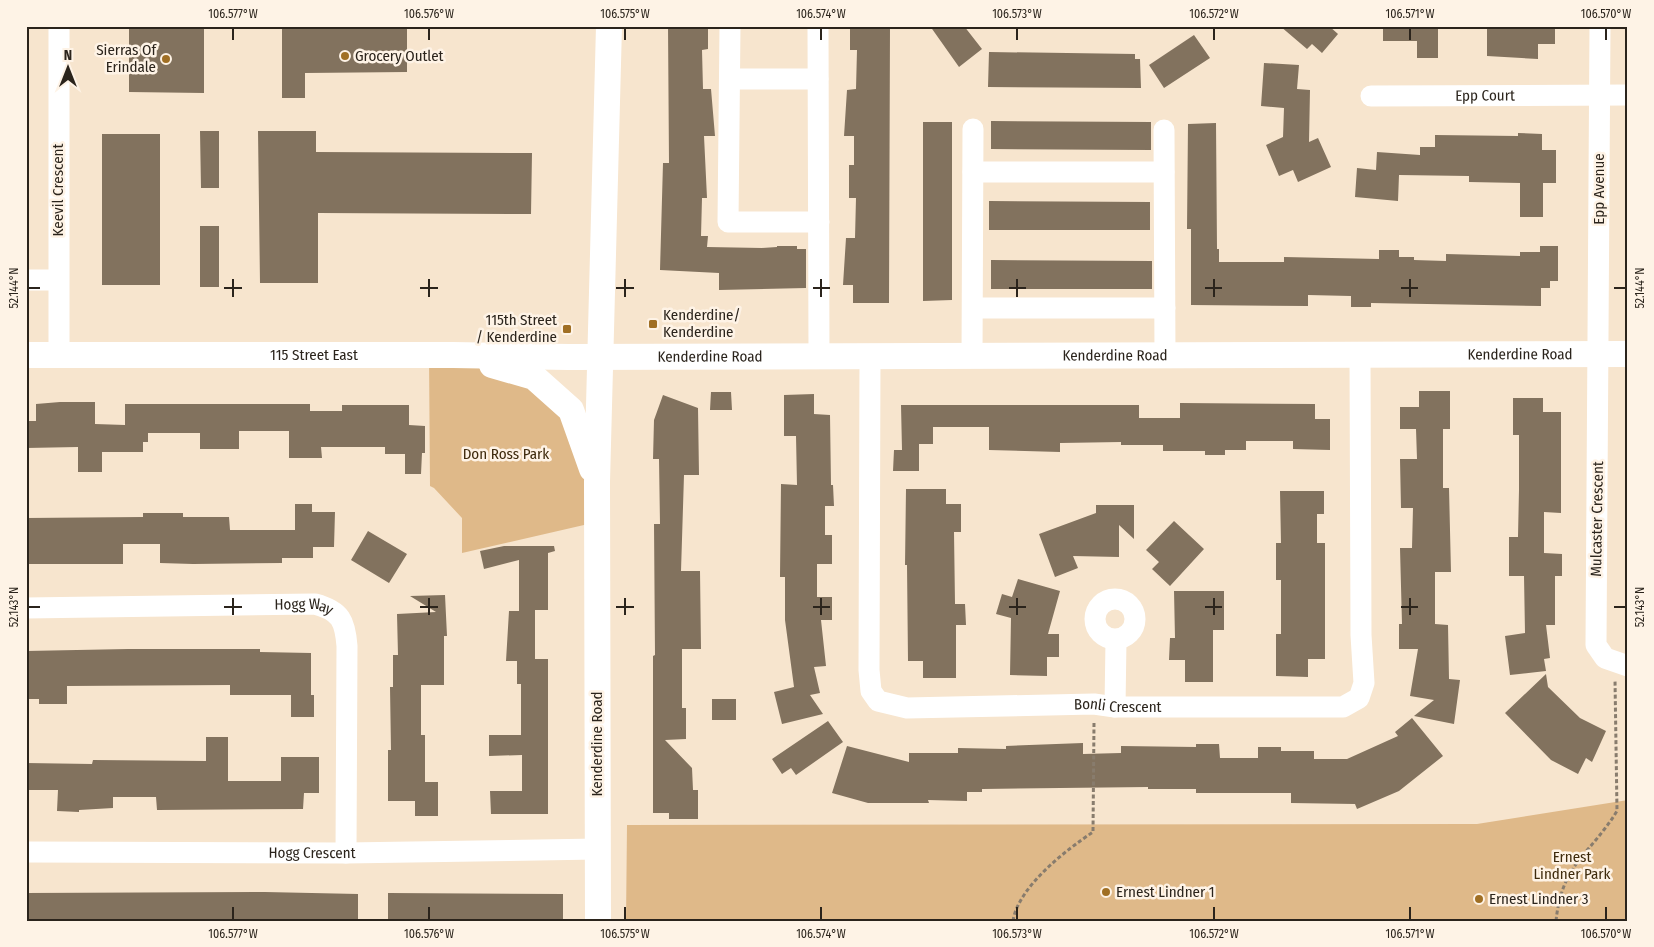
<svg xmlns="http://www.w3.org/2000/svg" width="1654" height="947" font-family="'Fira Sans Condensed',sans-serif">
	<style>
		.green { fill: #dfb989 }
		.building { fill: #82725e }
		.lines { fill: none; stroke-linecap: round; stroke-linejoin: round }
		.path { stroke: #887c6d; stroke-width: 3; stroke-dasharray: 4 2.5; stroke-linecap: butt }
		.minor { stroke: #fff; stroke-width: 21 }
		.tertiary { stroke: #fff; stroke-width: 26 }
		.ticks { fill: none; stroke: #2b241c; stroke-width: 2 }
		.poi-dot { fill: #a06f24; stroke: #fef3e6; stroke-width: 2 }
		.labels { text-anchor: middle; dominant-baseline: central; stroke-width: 5; stroke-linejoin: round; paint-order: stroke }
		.poi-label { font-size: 15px; fill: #2b241c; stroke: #fef3e6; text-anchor: start }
		.street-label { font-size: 15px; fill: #2b241c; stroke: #fef3e6 }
		.park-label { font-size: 15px; fill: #3e2a0c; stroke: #fef3e6 }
		.neatline { fill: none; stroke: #2b241c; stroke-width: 2 }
		.ticks-label { font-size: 12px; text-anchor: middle; fill: #2b241c }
	</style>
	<rect width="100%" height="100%" fill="#f7e5ce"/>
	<path class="green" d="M429,355L534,377L571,410L597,522L462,553V518L434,488L430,486Z
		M1628,800V921H626L627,825L1477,824Z"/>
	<path class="building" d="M129,26H204V93L129,92Z
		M282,26H407V72L305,73V98H282Z
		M668,26H708V49L702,50L703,89H711L715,136H704L707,198H702L701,236H708L707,247L762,248L777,247V246H797V249H806V288L719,290V273L660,270L663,163H669Z
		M850,26H890L889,303H853V285H843L846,238H855L856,198H849V165H854V136H844L847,90L856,89L857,50H850Z
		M930,26H964L982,49L959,67Z
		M1280,26H1329L1338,34L1322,53L1312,44L1307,49Z
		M1383,26H1438V58H1417V41H1383Z
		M1487,26H1555V44H1538V59L1487,56Z
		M1194,35L1210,58L1164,88L1149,65Z
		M989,52L1135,54V59H1140L1141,88L988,87Z
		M1264,63L1299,65L1297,89L1310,90L1309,142L1318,138L1331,167L1298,182L1293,170L1279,176L1266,145L1283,137L1284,108L1261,106Z
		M991,121L1151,122V150L991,149Z
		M923,122H952V300L923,301Z
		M1216,123L1217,249H1219V262H1284V257L1379,259V250H1399V257H1414V260L1446,261V254L1520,256V252H1540V246H1558V281H1550V288H1541V306L1371,303V307H1351V296L1308,295V306L1191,305V229H1187L1188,124Z
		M200,131H219V188H201Z
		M258,131H316V152L532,153L531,214L318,213V283H260Z
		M1518,133L1542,134V150H1556V183H1543V217H1520V183L1469,182V176L1399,175L1398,201L1355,197L1357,168L1376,170L1377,152L1420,155V147H1435V135L1518,136Z
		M102,134H160V285H102Z
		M989,201L1150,202V230H989Z
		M200,226H219V287H200Z
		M991,260L1152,261V289H991Z
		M1419,391H1450V429H1443V488H1449L1451,572H1435V624L1448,625L1449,679L1460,680L1454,724L1414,716L1434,700L1410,696L1418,649H1399V624H1402L1400,548H1412L1413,508H1401L1400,459H1417L1416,429H1400V407H1419Z
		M711,392H731L732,410H710Z
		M814,394V414L830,415L831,485H833L834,506H825V535H832V564H817V597H832V620H821L826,666L814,667L820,693L810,695L823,714L782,724L774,692L794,687L785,620V577H780L781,484L797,485L796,436H784V395Z
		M663,395L698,408L699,475H684L681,571H700L701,649H682V708H686V739L665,740L692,768L693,790H698V819H669V813H653V656L655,655L654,524H660L659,459H653L654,420Z
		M1513,398H1543V412H1561V513L1544,512V553L1562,554V576H1555V625H1546L1550,658L1544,659L1546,671L1510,675L1505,636L1525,633L1524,576H1509V537H1518L1519,490V435H1513Z
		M60,402H95V424L125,425V404H310V411H342V405H409V425L425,426V453H422L421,474H405V454H385V447H321L322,458H289V431H239V449H200V433H148V442H143V452H102V472H78V447L26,448V421H36V404Z
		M1180,403L1315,404V419H1330V450L1293,449V441H1246V450H1225V455H1205V451H1163V445H1121V442L1060,443V452L989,450V427H933V444H919V471H893L894,450H902L901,405H1139V418H1180Z
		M906,489H946V504H961V532H954L955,604H965L966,625H956V678H923V661H908L907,565H905Z
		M1280,491H1324V514H1317V543H1325V659H1308V677L1276,676V634H1281V580H1276V543H1281Z
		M295,504H312V512H335L334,547H313V558H282V563L193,564L160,563V544H123V564H26V518L143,517V513H183V517H229L230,530H295Z
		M1096,505H1134V539L1119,525V557L1073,556L1078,568L1055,577L1039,534L1096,513Z
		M1174,521L1204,549L1170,586L1152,569L1159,562L1146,550Z
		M368,531L407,554L389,583L351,560Z
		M504,546H554L555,551L548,553V610H535V659H548V814H491L490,791H522V755L489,756V735H521V684H517V661H506L509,611H519V560L484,569L480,551Z
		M1018,579L1060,591L1048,634H1059V657H1047V676L1010,675L1011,618L996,614L1002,594L1012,597Z
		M1174,591H1224V630H1213V682H1185V660H1169L1170,638H1175Z
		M445,595L447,636H444V685H421V735H425V782H438V816H415V801H388V750H391L390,687H393V655H398L397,614L436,612L410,596Z
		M128,649H260V652L311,653V695H314V717H291V695H230V685L67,686V704H39V699H26V651Z
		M1546,674L1548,687L1580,718L1606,731L1592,762L1586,758L1578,774L1551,760L1505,713Z
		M712,699H736V720H712Z
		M1412,718L1443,756L1399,791L1357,809L1355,804L1291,803V793H1196V789H1148V787L982,789V792H967V801L928,800L929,803H868L832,793L847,746L909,762V753H958V748L1006,749V746L1083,743V754L1121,753V746L1196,747V744H1219L1220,758H1258V747H1281V751H1314V759H1347L1398,736L1395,732Z
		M828,721L843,742L796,775L791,768L782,774L772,759Z
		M206,737H228V781H281V757H319V793H304L303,809L157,810L156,797H113V808L79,810V812L57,811L58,790H26V763L92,764L93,760L206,761Z
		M265,892L358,894V921H26V893Z
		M388,893L563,894V921H388Z"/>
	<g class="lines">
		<path class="path" d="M1013,921C1018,887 1066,850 1093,832L1094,723
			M1556,921C1562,863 1590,855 1617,811L1615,680"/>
		<g class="minor">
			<path d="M730,26L728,222H819"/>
			<path d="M1600,26L1596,645L1605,658L1628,666"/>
			<path d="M818,27L819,356"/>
			<path d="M730,79H818"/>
			<path id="s1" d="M1371,96L1628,95"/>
			<path d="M1164,130L1165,356"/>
			<path d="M973,172H1164"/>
			<path d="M26,280H58"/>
			<path d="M973,308H1165"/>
			<path d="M59,355V26"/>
			<path id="s2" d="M870,356L869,670L871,691L878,701L907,708L1094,704L1115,707H1343L1359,698L1364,683L1361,635L1360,355"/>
			<path d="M972,356L973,129"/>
			<circle cx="1115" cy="619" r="20"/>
			<path id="s3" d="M26,608L315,604C341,611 345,621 347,646L346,853"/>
			<path d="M1115,707L1116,640"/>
			<path id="s4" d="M26,852L346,853L598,849"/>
		</g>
		<g class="tertiary">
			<path id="s5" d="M26,355H453L569,357L1628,354"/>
			<path d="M492,365L534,377L571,410L592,469"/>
			<path d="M598,921L597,482L609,26"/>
		</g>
	</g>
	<path class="ticks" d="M233,28V40M429,28V40M625,28V40M821,28V40M1017,28V40M1214,28V40M1410,28V40M1606,28V40M233,279V297M429,279V297M625,279V297M821,279V297M1017,279V297M1214,279V297M1410,279V297M28,288H40M224,288H242M420,288H438M616,288H634M813,288H830M1009,288H1026M1205,288H1222M1401,288H1418M1614,288H1626M233,598V615M429,598V615M625,598V615M821,598V615M1017,598V615M1214,598V615M1410,598V615M28,607H40M224,607H242M420,607H438M616,607H634M813,607H830M1009,607H1026M1205,607H1222M1401,607H1418M1614,607H1626M233,907V920M429,907V920M625,907V920M821,907V920M1017,907V920M1214,907V920M1410,907V920M1606,907V920"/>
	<g class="poi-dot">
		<circle cx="345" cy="56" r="5"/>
		<circle cx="166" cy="59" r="5"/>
		<rect x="648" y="319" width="10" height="10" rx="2.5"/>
		<rect x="562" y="324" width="10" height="10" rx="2.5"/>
		<circle cx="1106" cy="892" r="5"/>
		<circle cx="1479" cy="899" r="5"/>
	</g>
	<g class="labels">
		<g class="poi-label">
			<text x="156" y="50" text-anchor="end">Sierras Of<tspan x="156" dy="17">Erindale</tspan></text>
			<text x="355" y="56">Grocery Outlet</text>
			<text x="663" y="315">Kenderdine/<tspan x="663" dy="17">Kenderdine</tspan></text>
			<text x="557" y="320" text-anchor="end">115th Street<tspan x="557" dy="17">/ Kenderdine</tspan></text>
			<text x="1116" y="892">Ernest Lindner 1</text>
			<text x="1489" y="899">Ernest Lindner 3</text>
		</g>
		<g class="street-label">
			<text stroke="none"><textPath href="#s1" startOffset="114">Epp Court</textPath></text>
			<text transform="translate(1599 189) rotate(-90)">Epp Avenue</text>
			<text transform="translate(58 190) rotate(-90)">Keevil Crescent</text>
			<text stroke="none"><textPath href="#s5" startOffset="1494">Kenderdine Road</textPath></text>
			<text stroke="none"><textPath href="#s5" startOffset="288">115 Street East</textPath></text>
			<text stroke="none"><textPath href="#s5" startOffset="684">Kenderdine Road</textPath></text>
			<text stroke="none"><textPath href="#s5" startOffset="1089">Kenderdine Road</textPath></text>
			<text transform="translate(1597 519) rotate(-89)">Mulcaster Crescent</text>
			<text stroke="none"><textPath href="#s3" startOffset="278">Hogg Way</textPath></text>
			<text stroke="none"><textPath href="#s2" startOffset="588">Bonli Crescent</textPath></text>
			<text transform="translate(597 744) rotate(-90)">Kenderdine Road</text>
			<text stroke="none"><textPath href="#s4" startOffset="286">Hogg Crescent</textPath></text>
		</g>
		<g class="park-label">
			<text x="506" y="454">Don Ross Park</text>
			<text x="1572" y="857">Ernest<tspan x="1572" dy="17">Lindner Park</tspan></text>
		</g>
	</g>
	<rect width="1654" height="947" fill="none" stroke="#fef3e6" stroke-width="55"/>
	<g transform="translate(68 68)" stroke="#fef3e6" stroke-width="4" paint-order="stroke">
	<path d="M0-4L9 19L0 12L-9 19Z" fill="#2b241c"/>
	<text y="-8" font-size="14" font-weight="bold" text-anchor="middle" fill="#2b241c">N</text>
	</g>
	<rect x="28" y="28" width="1598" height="892" class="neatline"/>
	<g class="ticks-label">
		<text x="233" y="18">106.577°W</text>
		<text x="429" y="18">106.576°W</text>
		<text x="625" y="18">106.575°W</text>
		<text x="821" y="18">106.574°W</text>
		<text x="1017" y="18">106.573°W</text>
		<text x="1214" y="18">106.572°W</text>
		<text x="1410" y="18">106.571°W</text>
		<text x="1606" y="18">106.570°W</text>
		<text transform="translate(14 288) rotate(-90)" y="4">52.144°N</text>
		<text transform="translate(1640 288) rotate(-90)" y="4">52.144°N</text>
		<text transform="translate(14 607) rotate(-90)" y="4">52.143°N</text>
		<text transform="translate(1640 607) rotate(-90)" y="4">52.143°N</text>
		<text x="233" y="938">106.577°W</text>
		<text x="429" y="938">106.576°W</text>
		<text x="625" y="938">106.575°W</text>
		<text x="821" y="938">106.574°W</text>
		<text x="1017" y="938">106.573°W</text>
		<text x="1214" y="938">106.572°W</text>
		<text x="1410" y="938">106.571°W</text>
		<text x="1606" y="938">106.570°W</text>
	</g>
</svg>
